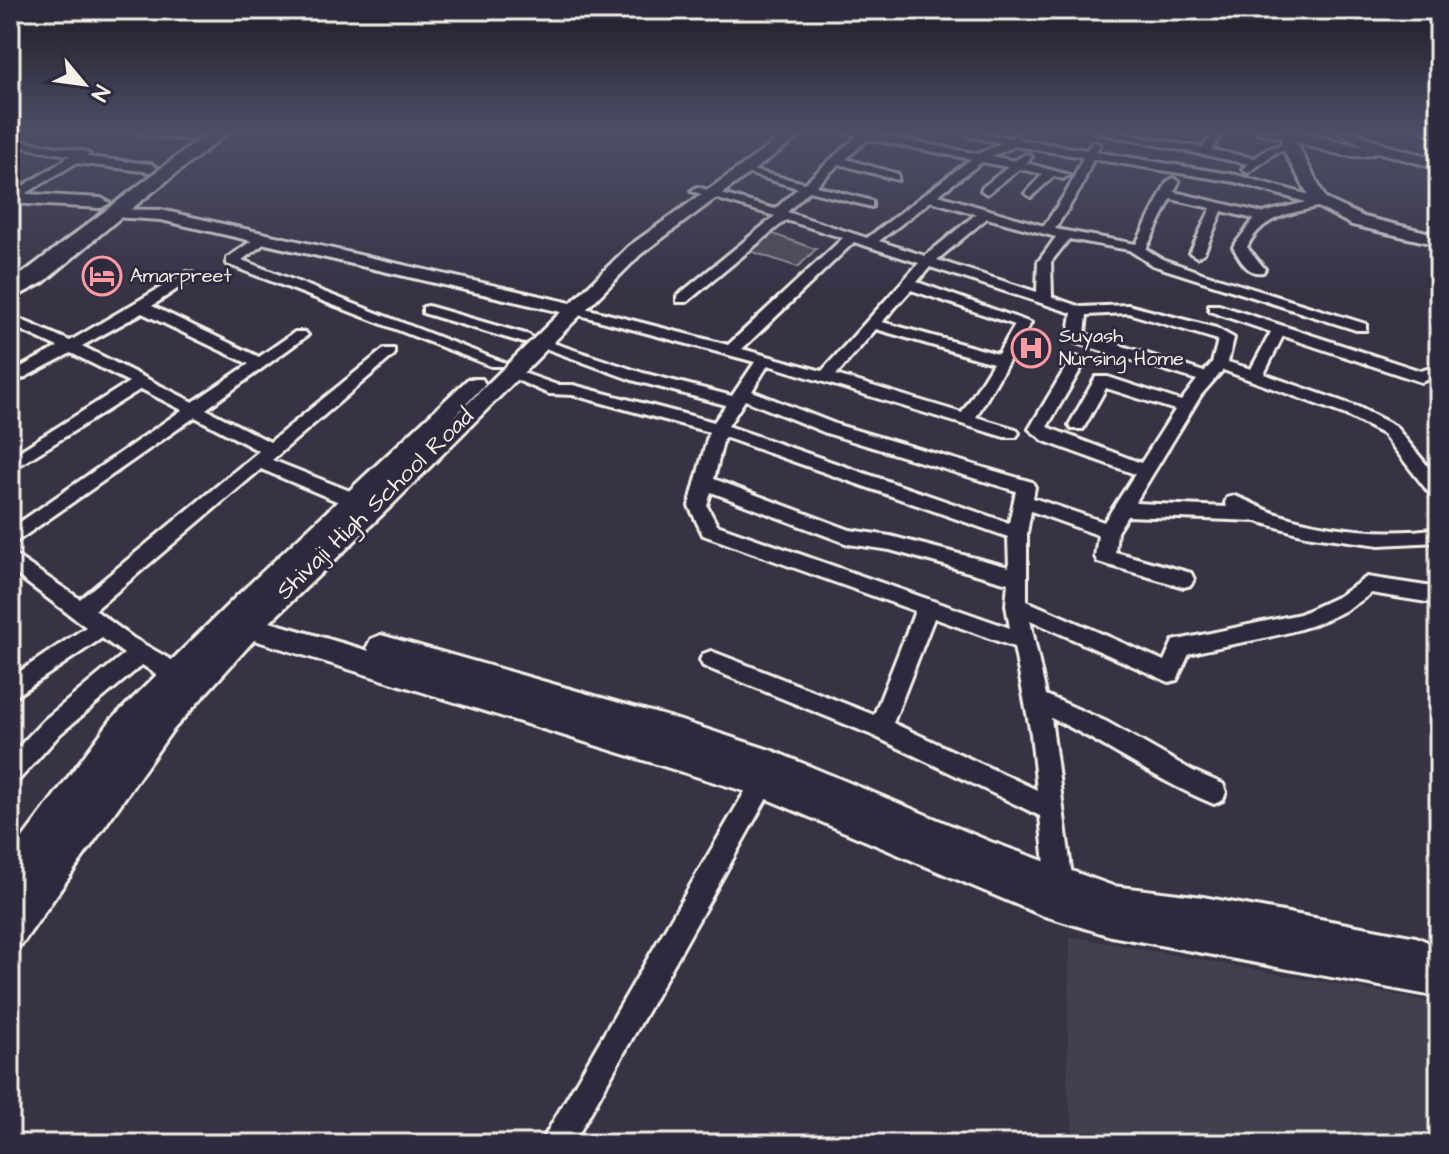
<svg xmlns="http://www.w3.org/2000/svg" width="1449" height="1154" font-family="'Architects Daughter',sans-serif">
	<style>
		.built { fill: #433f4e }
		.green { fill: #504b59; stroke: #a29ea0; stroke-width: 2 }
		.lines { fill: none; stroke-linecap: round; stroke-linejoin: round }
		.minor-casing { stroke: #f4f1e8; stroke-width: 6 }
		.tertiary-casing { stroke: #f4f1e8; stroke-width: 6 }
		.secondary-casing { stroke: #f4f1e8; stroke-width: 6 }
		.trunk-casing { stroke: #f4f1e8; stroke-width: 6 }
		.minor { fill: #2f2a3d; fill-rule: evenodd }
		.tertiary { fill: #2f2a3d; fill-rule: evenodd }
		.secondary { fill: #2f2a3d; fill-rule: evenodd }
		.trunk { fill: #2f2a3d; fill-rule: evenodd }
		.labels { text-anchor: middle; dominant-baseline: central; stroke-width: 6; stroke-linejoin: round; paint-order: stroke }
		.far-poi-label { font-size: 20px; fill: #f4f1e8; stroke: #2f2a3d; text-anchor: start }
		.street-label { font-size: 24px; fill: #f4f1e8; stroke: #2f2a3d }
	</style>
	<rect width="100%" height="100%" fill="#373244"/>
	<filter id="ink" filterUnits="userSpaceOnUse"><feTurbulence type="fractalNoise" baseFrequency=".0125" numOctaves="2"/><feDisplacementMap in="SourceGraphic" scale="16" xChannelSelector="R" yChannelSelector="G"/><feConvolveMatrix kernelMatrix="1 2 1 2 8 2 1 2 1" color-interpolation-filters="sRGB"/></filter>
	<g filter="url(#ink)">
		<path class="built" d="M1070,936L1439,1003V1144H1075L1067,1085Z"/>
		<path class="green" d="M773,234L815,249H816L798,267L750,251Z"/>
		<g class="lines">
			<defs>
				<path id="minor" d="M136,132H172L200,137L194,140L142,135Z
					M768,132H784L797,137L791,140Z
					M846,132H865L978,154L1002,143L968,136V132L1010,138L1016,135L1021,140L1086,150L1094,141L1100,144L1096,152L1236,175L1324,199V205C1292,214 1263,214 1247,247L1265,269L1263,272C1247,275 1240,259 1233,247L1254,219L1222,211L1204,253L1197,257L1190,253L1211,208L1171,199L1146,249L1162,259L1205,274L1366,324V330H1356L1152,265L1129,250L1069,239L1051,262L1052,297L1081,307L1128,305L1216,328L1234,338L1228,362L1251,369L1271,332L1209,311V305H1219L1421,371L1439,365V376L1421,382L1283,336L1264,374L1358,407L1395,426L1439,480V500L1433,498L1383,434L1346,415L1223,370L1201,395L1135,503L1227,507L1225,503L1227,498L1234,496C1248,500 1260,508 1274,513C1324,530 1387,536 1439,528V542L1379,545L1305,535L1256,521L1127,516L1117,532L1115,552L1191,573L1194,579L1191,585L1184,587L1098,562L1095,557L1098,535L1031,511L1027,533V601L1164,661L1173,641L1300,614L1339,596L1367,577L1439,588V604L1371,593C1317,637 1252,637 1189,654L1177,680L1169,682L1030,620L1046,695L1107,722L1193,771L1223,784L1226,792L1223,800L1214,804C1157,781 1107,744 1051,718L1073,884L1069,893L1060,897L1051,893L1047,884L1040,816L872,735L703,666L700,660L703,654L711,651L874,715L915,611L703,535L689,506L709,432L573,395L549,394L501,373L509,368L557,385H573L714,422L726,405L632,380L531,343L534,340H544L643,373L732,396L755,362L568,312L566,309L573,305L728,345L843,238L786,220L687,302H677V296L775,216L691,191L697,187L775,209L798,188L743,172V168L805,183L857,136ZM868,139L971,159L867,238L787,212L809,191L872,207V201L816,186L839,164L898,180V174L846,159ZM1015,146L1083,157L1069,188L1044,226L938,195L982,162L1008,167L983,187L981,190L987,194L1019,169L1043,174L1025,193L1031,197L1054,176L1063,179L1069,175L1026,163L1032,157L1026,154L1014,161L992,156ZM1093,159L1235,182L1306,202L1263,213L1174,192L1179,182L1173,178L1167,182L1136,244L1055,229L1081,188ZM931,201L976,214L925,256L879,241ZM987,218L1056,237L1038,262L1037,292L937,260ZM854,242L919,263L822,371L742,349ZM930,267L1072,313L1069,334L1076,343L1197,380L1181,401L1108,377H1096L1069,425L1071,429H1083L1106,388L1175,410L1141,463L1047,427L1085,362L1077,357L1069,362L1029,429L1044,441L1135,474L1104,522L1033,498L1035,487L1032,482L838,425L752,391L768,365L1004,437H1016L1019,433L1016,429L976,417L1031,323L917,282ZM911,290L1015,325L998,354L882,322ZM1128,313L1218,340L1212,363L1204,372L1085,334L1087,315ZM876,329L993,363L962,413L836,375ZM745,400L826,433L1016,491L1009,523L728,426ZM724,437L1008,537L1009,567L890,536L850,530L714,479ZM711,492L848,544L890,550L1008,583L1006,605L1010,628L717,525L707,506ZM934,618L1014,647L1031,734L1037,790L893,723Z
					M1094,132H1115L1203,148L1213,132H1223L1211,150L1255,158L1267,149L1288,143L1294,146L1275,153L1248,173L1242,169L1248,164Z
					M1256,132H1280L1293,136L1287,139Z
					M1425,132H1439V136L1427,134Z
					M10,139L83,151L89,154L86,157L151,164L157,168L151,172L76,163L12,202L10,194L65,160L66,157L72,156L10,145Z
					M260,235L272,238L242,260L505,363L503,366H491L227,264V258Z
					M187,272L192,273V279L152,306L259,357L295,332H305L308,335L206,409L270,442L384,349H394V355L272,460L360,495L362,500L360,505H346L261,469L95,610L133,638L196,674L199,681L196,688C179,694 157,674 142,665L60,734L18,781L10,784V756L44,720L124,654L102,638L10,700V678L86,627L10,570V552L80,599L259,451L195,417L10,546V529L182,410L141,389L10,471V457L129,382L71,353L10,385V373L58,347L10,325V315L70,341ZM142,313L249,364L193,402L82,346Z
					M428,306L529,335L532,338L524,343L423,313V307Z
					M769,761L777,764L781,772L777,780L573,1144H540L761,764Z"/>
				<path id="tertiary" d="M789,132H805L641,254L394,503L270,622L369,651L367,647L371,639L381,635L672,718L773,751L991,842L1113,886L1203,897L1416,937L1439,947V997L1111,936L1041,915L760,796L254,640L171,732L22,944L10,950V903L13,899L10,900V855L111,720L239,594L468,379H482L485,384L451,420L561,312L161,220L113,217L107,215L105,212L107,209L161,210L571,303L629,246Z
					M1282,132C1306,130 1337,144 1364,146L1338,132H1356L1388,146L1439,159V169L1378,152C1357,164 1318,148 1296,142L1326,199L1364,217L1439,235V245L1352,225L1314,205L1281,146Z"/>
				<path id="secondary" d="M10,193L101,198L110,203L101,208L10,203Z"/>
				<path id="trunk" d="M209,132H229L121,217L44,282L10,300V283Z"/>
			</defs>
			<use href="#minor" class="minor-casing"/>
			<use href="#tertiary" class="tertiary-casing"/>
			<use href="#secondary" class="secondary-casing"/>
			<use href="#trunk" class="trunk-casing"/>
			<use href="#minor" class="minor"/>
			<use href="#tertiary" class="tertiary"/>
			<use href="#secondary" class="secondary"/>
			<use href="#trunk" class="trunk"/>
		</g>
	</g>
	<linearGradient id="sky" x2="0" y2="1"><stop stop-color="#1e1c25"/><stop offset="0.45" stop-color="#4d4f67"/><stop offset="1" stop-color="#4d4f67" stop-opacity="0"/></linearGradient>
	<rect width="1449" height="293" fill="url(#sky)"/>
	<defs>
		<symbol id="hotel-ring" viewBox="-11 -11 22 22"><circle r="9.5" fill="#2f2a3d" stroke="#ff9aa2" stroke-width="1.5"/><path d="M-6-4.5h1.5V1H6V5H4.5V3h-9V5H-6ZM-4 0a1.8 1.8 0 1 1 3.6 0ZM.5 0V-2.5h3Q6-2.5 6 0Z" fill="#ff9aa2"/></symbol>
		<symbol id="hospital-ring" viewBox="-11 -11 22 22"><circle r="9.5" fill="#2f2a3d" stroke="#ff9aa2" stroke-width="1.5"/><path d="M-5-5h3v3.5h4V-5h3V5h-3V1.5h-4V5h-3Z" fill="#ff9aa2"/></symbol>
	</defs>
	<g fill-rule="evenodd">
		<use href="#hotel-ring" x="80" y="254" width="44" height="44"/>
		<use href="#hospital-ring" x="1009" y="326" width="44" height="44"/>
	</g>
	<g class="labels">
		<g class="far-poi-label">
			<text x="130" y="276">Amarpreet</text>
			<text x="1059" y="336">Suyash<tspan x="1059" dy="23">Nursing Home</tspan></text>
		</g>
		<g class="street-label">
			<text transform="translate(375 504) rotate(-44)">Shivaji High School Road</text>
		</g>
	</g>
	<rect width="1449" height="1154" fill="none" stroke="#2f2a3d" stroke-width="40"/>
	<rect x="20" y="20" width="1409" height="1114" fill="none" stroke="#f4f1e8" stroke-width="3" filter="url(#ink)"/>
	<g transform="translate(84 84) rotate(119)" stroke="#2f2a3d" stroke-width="6" paint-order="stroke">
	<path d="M0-6L14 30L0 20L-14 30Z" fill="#f4f1e8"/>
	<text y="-12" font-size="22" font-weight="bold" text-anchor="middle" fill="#f4f1e8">N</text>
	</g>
</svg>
